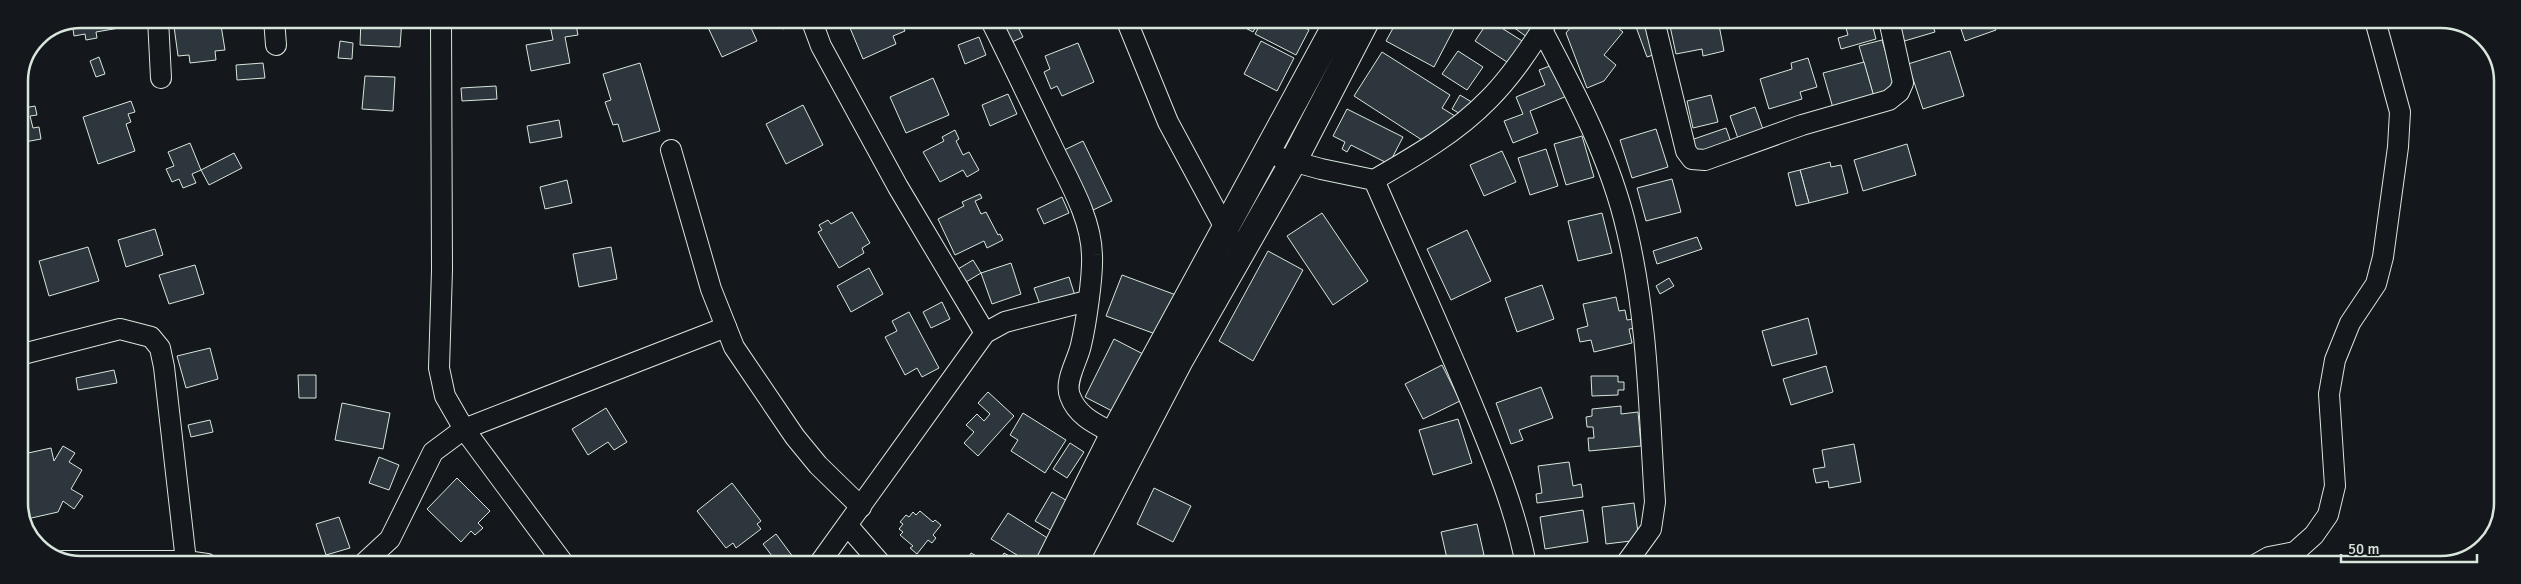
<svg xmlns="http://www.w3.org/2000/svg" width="2521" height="584" font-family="Signika,sans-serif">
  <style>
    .building { fill: #2c363c; stroke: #d8e6dc }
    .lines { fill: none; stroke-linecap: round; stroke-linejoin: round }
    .minor-casing { stroke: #d8e6dc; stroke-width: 22 }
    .major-casing { stroke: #d8e6dc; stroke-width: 28 }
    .minor { stroke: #14181c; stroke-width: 20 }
    .major { stroke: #14181c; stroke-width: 26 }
    .rim { fill: none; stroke: #d8e6dc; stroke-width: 2.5 }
  </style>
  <rect width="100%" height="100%" fill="#14181c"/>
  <g class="building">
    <path d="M80,19H125H123L125,27L96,32L97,38L86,40L85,34L74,36L72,22Z"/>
    <path d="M173,19H220L225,50L215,51L216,60L190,63L189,55L178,56Z"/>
    <path d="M361,19H402L400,47L360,45Z"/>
    <path d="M704,19H747L757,41L722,57Z"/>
    <path d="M778,19H797L798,21L783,29Z"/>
    <path d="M869,19H885L888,26L900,21L905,31L893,36L896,44L863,59L850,28Z"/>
    <path d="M998,19H1014L1023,37L1010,43Z"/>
    <path d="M1241,19H1260L1253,32L1238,24Z"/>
    <path d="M1263,19H1289L1309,30L1296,55L1255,34Z"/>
    <path d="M1398,19H1459L1434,67L1386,41Z"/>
    <path d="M1502,19L1545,20L1531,40Z"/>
    <path d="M575,20L578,35L565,37L570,63L531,71L526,45L553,40L550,25Z"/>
    <path d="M1489,20L1527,44L1513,66L1475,41Z"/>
    <path d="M1577,20H1608L1623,32L1604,55L1616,65L1604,81L1587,88L1566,33Z"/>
    <path d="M1627,20H1646L1659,53L1647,57L1636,27Z"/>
    <path d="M1700,20H1718L1724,51L1703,56L1702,49L1676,54L1670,26Z"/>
    <path d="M1847,20H1871L1876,39L1841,49L1838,38L1848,35L1844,21Z"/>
    <path d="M1905,20H1931L1935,32L1901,42L1896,24Z"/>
    <path d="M1958,20H1993L1996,30L1965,41Z"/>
    <path d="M979,37L986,55L965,64L958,45Z"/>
    <path d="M1882,40L1897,91L1874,97L1859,46Z"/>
    <path d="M340,41L353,43L352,59L338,58Z"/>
    <path d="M1261,41L1294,58L1277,91L1244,74Z"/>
    <path d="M1078,43L1094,82L1062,96L1057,86L1051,89L1044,72L1050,69L1045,56Z"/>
    <path d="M1458,51L1483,67L1467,90L1442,74Z"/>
    <path d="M1950,51L1964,96L1923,109L1908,64Z"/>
    <path d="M1382,52L1450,95L1442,108L1455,116L1450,121L1422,140L1354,96Z"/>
    <path d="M99,57L105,74L96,77L90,61Z"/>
    <path d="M1808,58L1817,87L1800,92L1802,99L1769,109L1760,79L1792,69L1791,63Z"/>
    <path d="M1864,62L1874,97L1833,108L1823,73Z"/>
    <path d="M263,63L265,78L237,80L236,65Z"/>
    <path d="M640,63L660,131L623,142L618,124L613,125L605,102L611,100L603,74Z"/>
    <path d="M1555,64L1567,96L1530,111L1538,133L1513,143L1504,121L1523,114L1516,97L1545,85L1539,70Z"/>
    <path d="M365,76L395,77L393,111L362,109Z"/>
    <path d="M933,78L949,115L906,133L890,97Z"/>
    <path d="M496,86L497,99L462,101L461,88Z"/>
    <path d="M1008,94L1017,114L990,126L982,105Z"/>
    <path d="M1460,95L1475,104L1467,118L1452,109Z"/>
    <path d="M1711,95L1718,122L1693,128L1687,101Z"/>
    <path d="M131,101L135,112L128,114L131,122L126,124L135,151L98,164L83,117Z"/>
    <path d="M803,105L823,145L786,164L766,124Z"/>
    <path d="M35,106L37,115L30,116L33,128L39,127L41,139L19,143V109Z"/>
    <path d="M1755,107L1765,135L1740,144L1730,116Z"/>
    <path d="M1347,109L1403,137L1389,164L1351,145L1347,152L1342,149L1345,142L1333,136Z"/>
    <path d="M559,120L562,137L530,143L527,126Z"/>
    <path d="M1726,128L1732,145L1697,157L1691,140Z"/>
    <path d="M1656,129L1668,167L1632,178L1620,140Z"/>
    <path d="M955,130L959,139L956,141L963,155L969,152L979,170L967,177L963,170L940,182L923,152L944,141L942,137Z"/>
    <path d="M1582,136L1594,177L1566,185L1554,144Z"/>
    <path d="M1083,141L1112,201L1089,212L1060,152Z"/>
    <path d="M190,143L201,170L192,174L196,183L183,188L179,179L172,182L166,169L174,166L168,152Z"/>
    <path d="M1907,144L1916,175L1863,191L1854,160Z"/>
    <path d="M1546,149L1558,186L1530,195L1518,158Z"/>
    <path d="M1502,151L1516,182L1484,196L1470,165Z"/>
    <path d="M234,153L242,168L209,185L201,170Z"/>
    <path d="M1830,162L1831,167L1841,165L1848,193L1809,203L1800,170Z"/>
    <path d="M1800,170L1809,203L1796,206L1788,173Z"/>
    <path d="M1672,179L1681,212L1646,221L1637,188Z"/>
    <path d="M567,180L572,203L545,209L540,187Z"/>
    <path d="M980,194L982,198L975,201L981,214L986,212L998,235L1000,234L1003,240L987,248L984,241L955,255L938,219L964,206L962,202Z"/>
    <path d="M1062,197L1069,213L1044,224L1037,209Z"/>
    <path d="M852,212L870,243L862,248L864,253L839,268L818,232L822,230L819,225L828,220L831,224Z"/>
    <path d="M1322,213L1368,281L1333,305L1287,236Z"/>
    <path d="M1602,213L1612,253L1578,261L1568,221Z"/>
    <path d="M155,229L163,255L126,267L118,240Z"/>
    <path d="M1467,230L1491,281L1451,300L1427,249Z"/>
    <path d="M1697,237L1702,249L1657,264L1653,251Z"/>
    <path d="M88,247L99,281L49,296L39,261Z"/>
    <path d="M611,247L617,279L579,287L573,254Z"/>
    <path d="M1268,251L1303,270L1253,361L1219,341Z"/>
    <path d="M973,260L981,273L966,282L958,269Z"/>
    <path d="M1011,263L1021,294L992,304L981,273Z"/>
    <path d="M195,265L204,294L169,304L159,275Z"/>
    <path d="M869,268L883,294L851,312L837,286Z"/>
    <path d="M1122,275L1176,295L1161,336L1106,316Z"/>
    <path d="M1069,277L1076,299L1042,310L1034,288Z"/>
    <path d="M1669,278L1674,286L1660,294L1656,286Z"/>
    <path d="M1542,285L1554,319L1517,332L1505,298Z"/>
    <path d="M1616,297L1619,311L1625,310L1627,320L1634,319L1636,328L1629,329L1632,343L1594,352L1591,340L1580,342L1577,329L1588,326L1583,304Z"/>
    <path d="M942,302L950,319L931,328L923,312Z"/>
    <path d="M909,312L939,368L922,377L917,368L905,375L885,337L897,331L892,321Z"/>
    <path d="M1808,318L1817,354L1772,366L1762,331Z"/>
    <path d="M1114,339L1145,355L1116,413L1085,397Z"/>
    <path d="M210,348L218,379L186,388L177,356Z"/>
    <path d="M1442,365L1460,401L1423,419L1405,384Z"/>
    <path d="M1826,366L1833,392L1791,405L1783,379Z"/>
    <path d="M114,370L117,383L78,390L76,378Z"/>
    <path d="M298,375H316V398H299Z"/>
    <path d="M1591,376H1618V382H1624V390H1618V395L1592,396Z"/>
    <path d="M1541,387L1553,418L1519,430L1523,440L1511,444L1496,403Z"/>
    <path d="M988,392L1014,416L978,456L964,443L974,432L966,425L977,414L984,421L990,414L978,403Z"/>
    <path d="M342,403L390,413L383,449L335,440Z"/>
    <path d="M1621,406V414L1638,412L1641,446L1589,451L1588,438H1594L1593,427H1587L1586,417L1592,416V409Z"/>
    <path d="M606,408L627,442L614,450L608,442L588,455L572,429Z"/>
    <path d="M1023,413L1066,440L1045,473L1011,451L1018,440L1010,435Z"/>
    <path d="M1458,419L1472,463L1433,475L1419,430Z"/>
    <path d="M210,420L213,432L191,437L188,425Z"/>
    <path d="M1070,443L1084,452L1067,478L1053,469Z"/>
    <path d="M1854,444L1861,482L1829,488L1828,481L1816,483L1813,469L1825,467L1822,450Z"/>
    <path d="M63,446L75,453L69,462L82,470L71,489L83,496L74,509L63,501L58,512L27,519L25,509L19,511V502L23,501L19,492V455L51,448L54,461Z"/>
    <path d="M379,457L399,465L389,490L369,483Z"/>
    <path d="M1569,462L1573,486L1581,484L1583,497L1537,503L1536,494L1542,493L1538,466Z"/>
    <path d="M457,478L490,511L478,523L483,528L475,535L471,531L461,542L427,509Z"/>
    <path d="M732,483L761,521L757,524L761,529L736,548L733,543L726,548L697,511Z"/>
    <path d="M1154,488L1191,506L1173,542L1137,524Z"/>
    <path d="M1052,492L1069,502L1052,531L1035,521Z"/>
    <path d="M1634,503L1639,540L1606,544L1602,507Z"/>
    <path d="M1583,510L1588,542L1545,549L1540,517Z"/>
    <path d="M920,511L933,522L935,520L941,525L933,535L936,538L932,543L928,540L917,554L910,548L913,546L900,535L903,532L899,529L903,524L900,522L906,515L909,517L913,512L916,515Z"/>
    <path d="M1008,513L1049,539L1033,565L991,539Z"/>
    <path d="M339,517L350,548L326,555L316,524Z"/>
    <path d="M1477,524L1484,555L1448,563L1441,532Z"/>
    <path d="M776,534L796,561L792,564H778L763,544Z"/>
    <path d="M971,553L991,564H964Z"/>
    <path d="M1004,553L1025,565L998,564Z"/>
    <path d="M639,557L645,564H630Z"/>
    <path d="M402,558L407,564H393Z"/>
  </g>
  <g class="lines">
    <defs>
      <g id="minor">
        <path d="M158,19L161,78"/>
        <path d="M274,19L276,45"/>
        <path d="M441,19L442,270L439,368L445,396L464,429L564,564"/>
        <path d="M811,19L821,46L898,187L985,333"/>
        <path d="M990,19C1011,60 1030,101 1050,142C1066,177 1091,215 1092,255C1093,276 1086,324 1081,345C1078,360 1064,381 1070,396C1079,421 1105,427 1125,440"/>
        <path d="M1126,19L1168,122L1231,239"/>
        <path d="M1654,20L1686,151L1692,159L1705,160L1802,125L1889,100L1899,92L1903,83L1889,20"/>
        <path d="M1542,30C1576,94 1611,160 1627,231C1648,319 1649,412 1655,502L1651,529L1625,565"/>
        <path d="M671,150L711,289L734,347L795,437L818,465L861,507"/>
        <path d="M1281,158L1321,169L1374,180C1408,258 1444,335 1476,414C1496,463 1516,512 1526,565"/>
        <path d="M1374,180C1414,157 1456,133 1489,99C1512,76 1531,47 1548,20"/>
        <path d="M19,355L120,329L151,337L160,348L164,367L186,561"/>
        <path d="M848,526L881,564"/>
        <path d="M63,561H186L207,564"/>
        <path d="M363,564L390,539L433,452L464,429L726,327"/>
        <path d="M819,564L985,333L1005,322L1087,301"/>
        <path d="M2255,565L2269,557L2295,552L2314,535L2328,515L2335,486L2329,394L2335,360L2350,323L2376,284L2383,257L2398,147L2400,112L2375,20"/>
      </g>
      <g id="major">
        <path d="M1048,565L1114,433L1339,19"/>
        <path d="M1073,565L1180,360L1293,162L1367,19"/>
      </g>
    </defs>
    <use href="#minor" class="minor-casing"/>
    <use href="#major" class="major-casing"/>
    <use href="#minor" class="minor"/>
    <use href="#major" class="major"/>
  </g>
  <path d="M0 0H2521V584H0ZM81 28H2441A53 53 0 0 1 2494 81V503A53 53 0 0 1 2441 556H81A53 53 0 0 1 28 503V81A53 53 0 0 1 81 28Z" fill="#14181c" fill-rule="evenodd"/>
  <path class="rim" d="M81 28H2441A53 53 0 0 1 2494 81V503A53 53 0 0 1 2441 556H81A53 53 0 0 1 28 503V81A53 53 0 0 1 81 28Z"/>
  <path d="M2341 554v8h136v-8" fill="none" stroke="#d8e6dc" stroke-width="2.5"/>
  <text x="2348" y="554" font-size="15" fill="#d8e6dc" stroke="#14181c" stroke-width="4" paint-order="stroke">50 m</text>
</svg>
